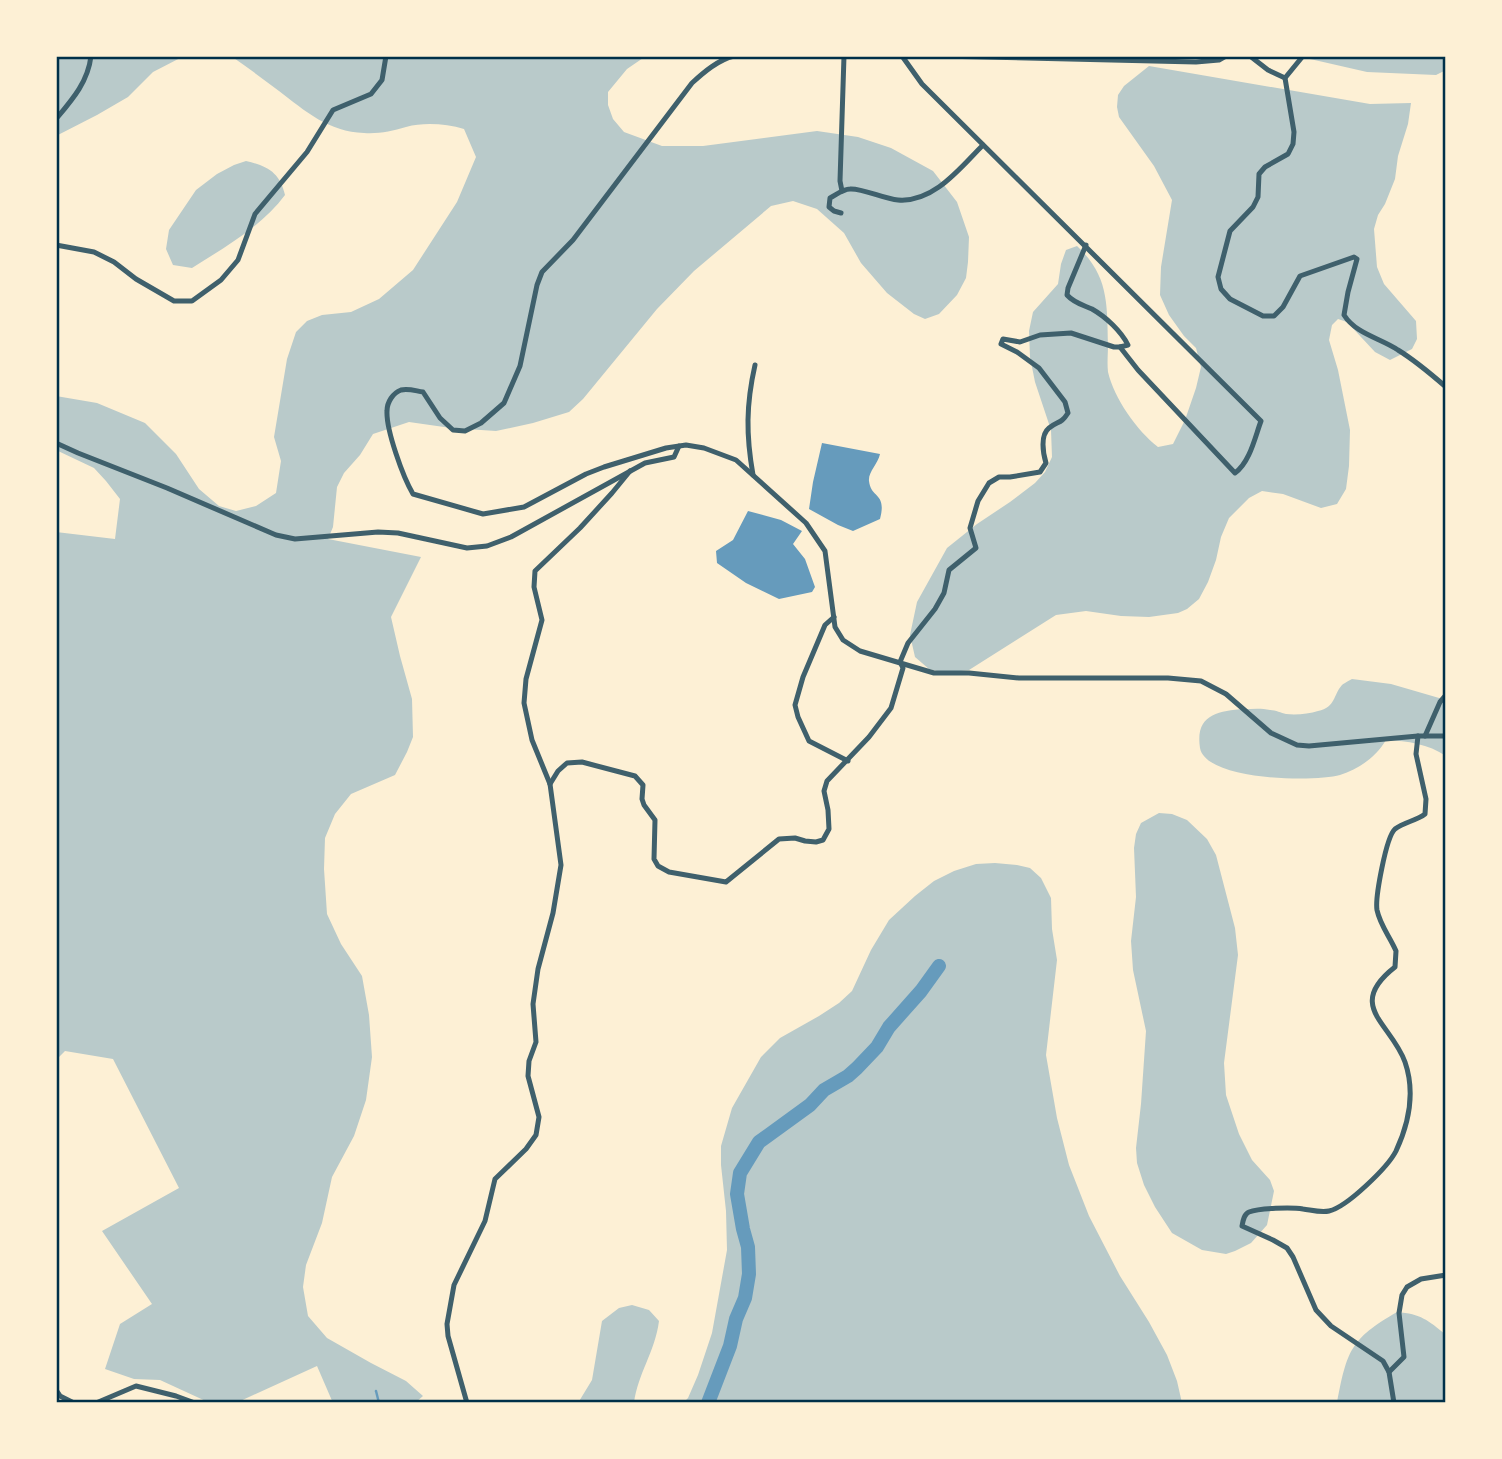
<svg xmlns="http://www.w3.org/2000/svg" width="1502" height="1459" font-family="Montserrat,sans-serif">
  <style>
    .green { fill: #b9caca }
    .water { fill: #669bbc }
    .lines { fill: none; stroke-linecap: round; stroke-linejoin: round }
    .stream { stroke: #669bbc; stroke-width: 2.5 }
    .river { stroke: #669bbc; stroke-width: 14 }
    .minor { stroke: #3f606c; stroke-width: 5 }
    .neatline { fill: none; stroke: #003049; stroke-width: 2.5 }
  </style>
  <rect width="100%" height="100%" fill="#fdf0d5"/>
  <g class="green">
    <path d="M56,56H184L153,72L128,97L97,115L56,136Z"/>
    <path d="M231,56H646L627,69L608,92V105L613,119L624,132L662,146H703L817,131L858,137L891,148L933,171L957,202L969,237L968,262L966,278L957,295L939,314L925,319L914,314L887,293L861,263L844,233L817,209L793,201L771,206L694,271L657,309L583,399L569,412L533,423L496,431L451,428L409,422L373,434L360,455L344,473L337,487L333,527L328,539L421,557L391,617L400,656L412,699L413,737L407,752L395,775L351,794L335,814L325,838L324,869L327,914L341,944L362,976L369,1015L372,1057L366,1100L354,1136L332,1177L322,1223L306,1265L303,1287L308,1316L327,1338L371,1363L406,1381L423,1396L415,1403H333L317,1366L236,1403H210L160,1380L134,1379L105,1369L120,1324L152,1304L102,1231L179,1188L113,1059L65,1051L56,1060V532L115,539L120,499L106,481L94,468L56,450V396L97,403L145,423L176,454L199,489L219,506L236,511L256,506L276,493L281,461L274,437L287,359L296,332L307,321L322,315L351,312L379,299L413,270L457,202L476,157L464,129C446,124 425,122 406,127C392,131 379,134 364,133C329,132 305,111 279,91C263,79 247,67 231,56Z"/>
    <path d="M1297,56H1446V70L1436,75L1367,72Z"/>
    <path d="M1149,66L1370,104L1411,103L1408,124L1398,156L1395,179L1385,204L1378,215L1374,229L1377,267L1384,284L1416,321L1417,339L1412,349L1390,360L1375,352L1347,322L1338,319L1332,325L1329,340L1338,370L1350,430L1349,466L1346,489L1337,504L1321,508L1283,494L1262,491L1249,498L1229,518L1221,537L1216,560L1208,582L1199,599L1187,609L1178,613L1149,617L1121,616L1086,611L1056,615L969,670L945,673L929,669L915,657L910,635L917,602L947,548L977,524L1010,502L1035,483L1045,472L1052,457L1051,430L1035,382L1030,357L1029,331L1033,312L1058,284L1061,264L1066,250L1077,246C1109,276 1107,304 1108,345C1108,353 1107,363 1108,372C1114,398 1137,431 1158,447L1173,444L1185,420L1196,388L1201,367L1196,348L1184,336L1169,315L1160,295L1161,267L1172,200L1154,166L1119,117L1117,107L1118,95L1124,86Z"/>
    <path d="M246,161C268,166 280,173 285,195C261,227 225,247 192,268L173,265L166,249L169,230L196,190L217,174L234,165Z"/>
    <path d="M1352,679L1391,684L1446,700V756C1428,744 1408,741 1386,740C1376,757 1359,769 1340,775C1315,782 1206,781 1200,748C1195,715 1217,711 1244,709C1252,709 1262,708 1270,710C1276,710 1281,713 1286,714C1296,715 1309,714 1318,711C1336,707 1333,695 1342,685C1343,684 1350,680 1352,679Z"/>
    <path d="M1159,813L1172,814L1187,820L1207,839L1216,855L1235,928L1238,955L1224,1063L1226,1095L1239,1134L1252,1160L1270,1180L1274,1191L1267,1225L1251,1243L1235,1251L1226,1254L1202,1250L1172,1233L1155,1207L1144,1185L1137,1163L1136,1148L1141,1104L1146,1031L1133,970L1131,941L1136,897L1134,848L1136,834L1141,823Z"/>
    <path d="M995,863L1017,865L1030,868L1041,878L1051,898L1052,929L1057,960L1046,1055L1057,1118L1069,1165L1089,1216L1120,1276L1149,1322L1167,1355L1177,1381L1182,1403H683L688,1398L698,1375L712,1333L727,1250L726,1211L721,1165V1146L732,1108L761,1057L780,1038L819,1016L839,1003L852,991L871,950L889,920L915,896L934,881L954,871L976,864Z"/>
    <path d="M632,1305L649,1310L659,1321C655,1352 638,1373 634,1403H578L592,1380L602,1321L619,1308Z"/>
    <path d="M1397,1312C1421,1314 1428,1320 1446,1335V1403H1337C1347,1351 1350,1339 1397,1312Z"/>
  </g>
  <g class="water">
    <path d="M822,443L880,454C878,464 868,472 869,481C871,499 887,492 880,519L853,531L838,525L809,509L813,482Z"/>
    <path d="M748,511L781,520L802,531L793,544L805,559L815,587L812,592L779,599L746,583L717,563L716,551L733,540Z"/>
  </g>
  <g class="lines">
    <path class="stream" d="M376,1391L379,1403"/>
    <path class="river" d="M708,1403L730,1346L736,1319L745,1298L749,1274L748,1247L743,1229L737,1194L740,1173L759,1142L810,1105L824,1090L848,1076L857,1068L877,1047L889,1027L921,991L939,966"/>
    <g class="minor">
      <path d="M734,56C718,60 704,72 692,83L573,240L542,272L537,285L520,366L504,403L481,423L465,431L453,430L440,418L423,392C416,391 408,388 401,390C393,393 387,402 387,411C386,430 403,477 413,494L483,514L524,507L586,474L604,467L666,448L686,445L704,448L736,460L806,523L825,551L835,627L843,640L860,651L934,673H969L1019,678H1168L1201,681L1226,694L1271,733L1297,745L1309,746L1418,736H1446"/>
      <path d="M902,56L922,84L1261,421C1255,437 1250,462 1235,473L1138,370L1120,347"/>
      <path d="M940,56L1196,62L1219,60L1226,56"/>
      <path d="M1250,56L1268,70L1285,78"/>
      <path d="M1303,56L1285,78L1294,132L1293,144L1288,154L1265,167L1259,174L1258,197L1253,207L1230,231L1218,277L1221,289L1230,299L1263,316H1274L1283,307L1300,276L1354,257L1357,259L1348,292L1344,315C1356,334 1380,338 1398,350C1416,361 1431,374 1446,387"/>
      <path d="M56,119C72,100 88,82 91,56"/>
      <path d="M842,191L840,181L844,56"/>
      <path d="M841,213L834,211L829,207L830,198C836,195 843,189 850,189C862,188 884,199 898,200C934,203 961,167 983,145"/>
      <path d="M56,245L94,252L114,262L136,279L174,301H192L221,280L238,260L255,214L307,152L333,110L371,94L382,80L386,56"/>
      <path d="M56,443L78,453L167,488L276,535L295,539L378,532L398,533L467,548L487,546L511,537L645,463L674,457L679,446"/>
      <path d="M753,475C746,435 746,405 755,365"/>
      <path d="M834,617L825,625L803,677L795,705L798,717L809,741L848,761"/>
      <path d="M1425,736L1440,702L1446,695"/>
      <path d="M550,784L558,771L567,763L582,762L635,776L643,785L642,799L644,805L655,820L654,859L658,866L669,872L726,882L779,839L795,838L805,841L816,842L823,840L829,829L828,810L824,791L827,781L869,737L891,708L903,668L900,662L908,643L935,609L944,593L949,570L976,548L970,528L978,501L989,483L999,477H1010L1040,472L1046,463C1043,453 1040,435 1049,428C1058,421 1061,424 1068,413L1065,402L1039,368L1017,352L1001,344L1003,339L1020,342L1040,335L1071,333L1114,347H1120L1128,345C1121,331 1106,317 1092,309C1083,305 1074,303 1067,295L1068,288L1086,245"/>
      <path d="M1389,1372L1404,1357L1399,1313L1402,1295L1407,1287L1421,1279L1446,1275"/>
      <path d="M56,1390L60,1396L74,1403"/>
      <path d="M96,1403L136,1386L176,1396L195,1403"/>
      <path d="M467,1403L448,1336L447,1324L454,1285L485,1221L495,1179L526,1149L536,1135L539,1117L528,1076L529,1061L536,1042L533,1004L538,969L553,913L561,865L550,784L532,740L524,703L526,679L542,620L534,587L535,571L580,528L612,493L630,471"/>
      <path d="M1394,1403L1389,1372L1383,1361L1331,1326L1316,1310L1293,1257L1287,1248L1273,1240L1242,1226C1243,1221 1244,1214 1249,1212C1259,1208 1292,1207 1303,1209C1311,1210 1321,1213 1329,1211C1347,1207 1388,1167 1396,1151C1409,1123 1415,1091 1405,1062C1391,1023 1345,1006 1395,967L1396,951C1390,937 1380,925 1377,910C1375,898 1386,837 1395,829C1404,822 1416,821 1425,814L1426,799L1416,754L1418,736"/>
    </g>
  </g>
  <rect width="1502" height="1459" fill="none" stroke="#fdf0d5" stroke-width="116"/>
  <rect x="58" y="58" width="1386" height="1343" class="neatline"/>
</svg>
